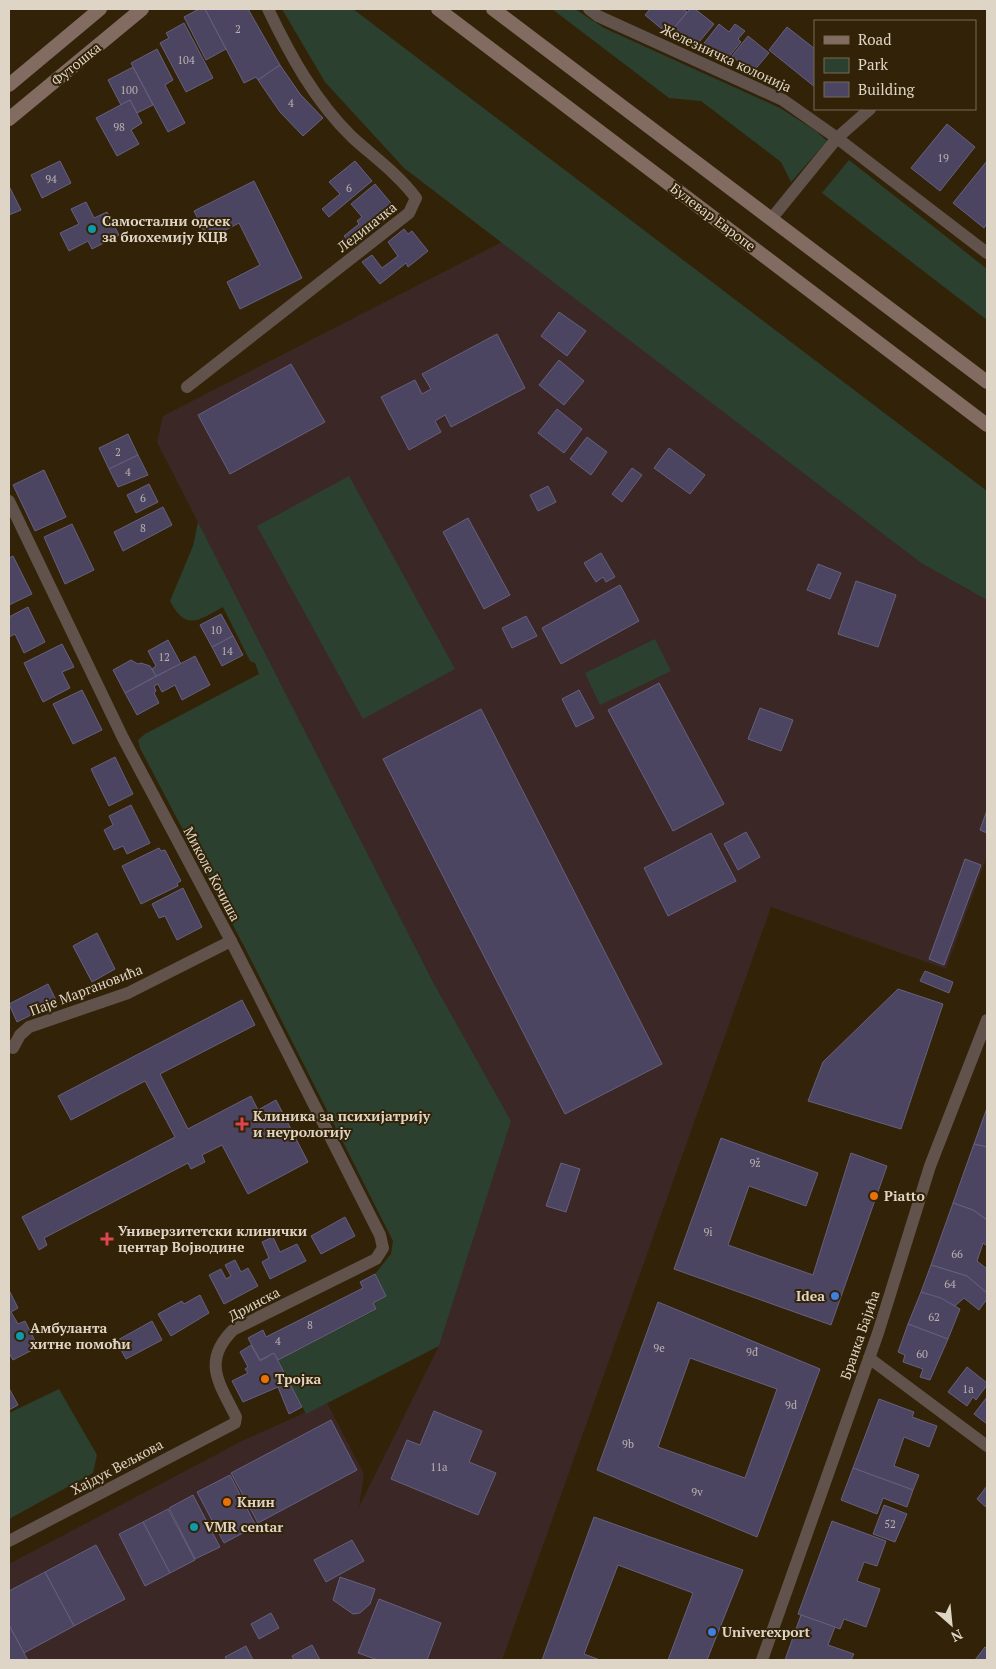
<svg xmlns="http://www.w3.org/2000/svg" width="996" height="1669" font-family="'PT Serif',serif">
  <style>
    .commercial { fill: #3b2826 }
    .green { fill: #2b402f }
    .building { fill: #4b4562; stroke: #66607e; fill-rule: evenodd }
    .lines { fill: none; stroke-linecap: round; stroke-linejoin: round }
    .minor { stroke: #61534c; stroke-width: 12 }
    .secondary { stroke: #826b61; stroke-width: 14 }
    .culture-dot { fill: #0f9aa8; stroke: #322308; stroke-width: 2 }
    .health-dot { fill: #e0444e; stroke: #322308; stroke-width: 2 }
    .food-dot { fill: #e8710a; stroke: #322308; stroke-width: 2 }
    .shop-dot { fill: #3f7fe0; stroke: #322308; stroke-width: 2 }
    .labels { text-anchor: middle; stroke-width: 4; stroke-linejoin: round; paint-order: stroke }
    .number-label { font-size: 11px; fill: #bab1ad }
    .street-label { font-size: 14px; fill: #dfd5c6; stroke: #322308 }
    .poi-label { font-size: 14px; font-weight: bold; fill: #dfd5c6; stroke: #322308; text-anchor: start }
  </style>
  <rect width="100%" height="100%" fill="#322308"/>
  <path class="commercial" d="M502,242L921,563L987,600V856L946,969L771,907L502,1660H9V1564L244,1440L327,1403L364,1474L359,1507L439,1346L511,1121L432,980L157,442L163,416Z"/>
  <g class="green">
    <path d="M282,9H353L987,491V600L921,563L404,168L325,82Z"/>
    <path d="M552,9H575L604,28L780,108L816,131L827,141L791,182L781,162L701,101L669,98Z"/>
    <path d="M849,160L987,269V320L822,193Z"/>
    <path d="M349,476L455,669L363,719L257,526Z"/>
    <path d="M198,522L432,980L511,1121L439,1346L306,1414L278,1360L376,1310L373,1303L386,1296L375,1274L391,1254L393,1241L245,948L140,748L138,740L145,734L259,674L255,663L250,661L223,607C199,620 186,632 170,601L193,546Z"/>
    <path d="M655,639L671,671L600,705L585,673Z"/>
    <path d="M59,1389L97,1455L93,1473L9,1519V1413Z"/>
  </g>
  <g class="building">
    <path d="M199,9H205L226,49L206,60L184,17Z"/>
    <path d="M205,9H248L280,65L258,80L256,77L244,83Z"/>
    <path d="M650,9H683L687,12L669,35L645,15Z"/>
    <path d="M690,9H695L714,24L695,47L673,29Z"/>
    <path d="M184,23L213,78L186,92L160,43L169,38L166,33Z"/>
    <path d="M719,24L729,32L735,24L745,31L738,39L741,42L727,59L723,56L719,61L701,47Z"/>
    <path d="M787,27L815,49V87L769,50Z"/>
    <path d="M748,36L769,53L752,73L732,56Z"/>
    <path d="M157,49L173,80L165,85L185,123L168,132L131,63Z"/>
    <path d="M280,65L300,94L323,118L303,136L280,112L258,80Z"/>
    <path d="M133,67L153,105L137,113L130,100L121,105L108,80Z"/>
    <path d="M130,100L142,123L131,130L139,144L117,156L96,118Z"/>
    <path d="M947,124L975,147L940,191L911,168Z"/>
    <path d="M60,161L71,183L42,198L31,175Z"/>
    <path d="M355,161L372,181L329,217L322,209L340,194L329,182Z"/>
    <path d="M987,161V223L984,228L953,203Z"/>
    <path d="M254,181L302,278L240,309L227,282L260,265L239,223L208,239L194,211Z"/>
    <path d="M375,184L395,208L351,244L344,236L359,224L357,221L362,217L351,204Z"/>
    <path d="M9,186L21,210L9,215Z"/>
    <path d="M86,202L94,218L107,212L119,235L92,249L88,241L69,251L60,233L79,224L71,209Z"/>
    <path d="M404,229L408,234L412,231L428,251L408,267L406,263L380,284L362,262L372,255L382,268L398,256L388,242Z"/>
    <path d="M559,312L586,331L567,356L541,336Z"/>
    <path d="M497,334L525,388L451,427L445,415L435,421L441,432L409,450L381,397L415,380L422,394L431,389L422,374Z"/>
    <path d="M559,360L584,381L564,405L539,385Z"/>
    <path d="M291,364L325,422L230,474L198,415Z"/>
    <path d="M557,409L582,429L564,453L538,433Z"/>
    <path d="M128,434L138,455L109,469L99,448Z"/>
    <path d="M587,437L607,452L591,475L570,459Z"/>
    <path d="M669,448L705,475L690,494L654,468Z"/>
    <path d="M138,455L148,475L118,487L109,469Z"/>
    <path d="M632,468L642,475L622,502L612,494Z"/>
    <path d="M44,470L66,517L35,531L13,485Z"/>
    <path d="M149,484L158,502L136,513L127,495Z"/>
    <path d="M548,486L556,502L538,511L530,495Z"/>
    <path d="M163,507L172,525L123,551L114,532Z"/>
    <path d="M468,518L510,595L484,609L443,532Z"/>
    <path d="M72,524L94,570L65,584L44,537Z"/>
    <path d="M601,553L615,577L606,582L603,577L596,582L584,563Z"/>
    <path d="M13,556L32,594L9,605V558Z"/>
    <path d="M818,564L841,573L830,599L807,590Z"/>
    <path d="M856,581L896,595L878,647L838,634Z"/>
    <path d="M620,585L639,621L561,664L542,628Z"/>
    <path d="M28,607L45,642L24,653L15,634L9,637V617Z"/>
    <path d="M221,614L233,636L212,647L200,625Z"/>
    <path d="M526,616L537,636L512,648L502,628Z"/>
    <path d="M233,636L243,655L222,666L212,647Z"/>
    <path d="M168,640L181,664L156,676L152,669L156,666L148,651Z"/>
    <path d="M62,644L74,667L62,672L70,688L43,702L24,663Z"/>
    <path d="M195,656L210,685L182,700L175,685L162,692L158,684L154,686L156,691L154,693L159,703L137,715L125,693Z"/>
    <path d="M131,660L138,664L141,663L150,666L156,676L125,693L113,670Z"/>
    <path d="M659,683L724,804L673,831L608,710Z"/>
    <path d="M82,690L102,730L73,744L53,704Z"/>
    <path d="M579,690L594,718L576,727L562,699Z"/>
    <path d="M760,708L793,720L781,751L748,739Z"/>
    <path d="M481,709L662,1064L565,1114L383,759Z"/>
    <path d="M115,757L133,794L109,806L91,769Z"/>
    <path d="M131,805L150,843L127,854L123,846L114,850L104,830L113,825L109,816Z"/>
    <path d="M987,810V833L980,830Z"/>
    <path d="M746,832L760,857L738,870L724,844Z"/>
    <path d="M711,833L736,881L668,916L644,868Z"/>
    <path d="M159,848L161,851L165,850L181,881L177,883L178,886L141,904L122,866Z"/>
    <path d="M965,859L981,865L944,965L929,959Z"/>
    <path d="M183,888L202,927L177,940L165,916L159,918L152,904Z"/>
    <path d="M97,933L115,969L92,982L73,946Z"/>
    <path d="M925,971L953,982L949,993L920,981Z"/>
    <path d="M48,984L57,1002L17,1022L9,1004Z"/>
    <path d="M898,989L943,1004L901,1129L808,1101L823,1062Z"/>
    <path d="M242,1000L255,1025L160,1074L188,1129L251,1096L258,1110L276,1100L308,1162L248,1194L222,1145L202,1155L205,1162L191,1169L188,1163L44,1238L47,1245L39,1250L22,1217L175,1137L145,1081L71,1120L58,1096Z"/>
    <path d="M987,1108V1147L974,1144Z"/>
    <path d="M721,1138L818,1173L806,1206L749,1186L728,1245L813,1275L851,1153L887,1166L831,1325L674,1269Z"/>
    <path d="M974,1144L987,1147V1220L973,1210L953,1203Z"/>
    <path d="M561,1163L580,1169L566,1212L546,1206Z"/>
    <path d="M953,1203L973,1210L987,1220V1246L983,1243L977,1261L987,1269V1293L967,1276L931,1265Z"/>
    <path d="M345,1217L355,1236L321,1254L311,1236Z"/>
    <path d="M273,1237L280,1252L297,1244L306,1261L270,1279L262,1262L269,1258L262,1242Z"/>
    <path d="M235,1260L241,1272L248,1268L258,1286L224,1304L209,1275L221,1269L226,1279L231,1276L225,1265Z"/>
    <path d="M931,1265L967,1276L987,1293V1299L979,1310L964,1298L955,1306L921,1292Z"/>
    <path d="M375,1274L386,1296L373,1303L376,1309L278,1360L274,1353L260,1360L248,1338L263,1330L266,1337L363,1288L360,1282Z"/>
    <path d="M9,1290L18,1308L11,1312L18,1324L25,1321L38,1347L13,1360L9,1353Z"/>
    <path d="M921,1292L941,1298L960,1309L948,1339L908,1324Z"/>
    <path d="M200,1295L209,1313L171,1336L158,1314L182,1301L184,1304Z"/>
    <path d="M658,1302L820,1369L757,1537L597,1470ZM690,1358L777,1389L745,1478L658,1447Z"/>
    <path d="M152,1321L162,1340L126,1359L116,1341Z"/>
    <path d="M908,1324L948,1339L930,1380L920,1377L923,1369L903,1362L905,1355L898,1352Z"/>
    <path d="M251,1345L260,1361L274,1353L302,1407L289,1414L278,1387L243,1402L232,1381L248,1373L245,1369L248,1367L240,1352Z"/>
    <path d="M967,1367L987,1383V1385L976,1400L973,1397L967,1406L948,1392Z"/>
    <path d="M9,1388L18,1405L9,1410Z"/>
    <path d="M987,1397V1424L974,1414Z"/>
    <path d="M879,1399L914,1412L912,1417L937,1426L929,1447L904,1437L894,1466L919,1475L913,1490L853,1468Z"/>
    <path d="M434,1411L482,1431L469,1462L496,1473L478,1515L391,1479L407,1440L420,1445Z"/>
    <path d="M331,1420L357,1470L258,1523L231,1473Z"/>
    <path d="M853,1468L913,1490L907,1507L883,1498L877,1514L841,1500Z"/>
    <path d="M230,1475L256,1526L224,1543L197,1492Z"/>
    <path d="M987,1486V1508L977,1499Z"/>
    <path d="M193,1495L220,1547L195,1559L169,1508Z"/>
    <path d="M884,1505L907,1514L895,1542L873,1534Z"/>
    <path d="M168,1509L195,1560L170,1573L143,1522Z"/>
    <path d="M594,1517L743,1570L707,1660H668L693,1593L618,1565L584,1654L600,1660H542Z"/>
    <path d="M832,1521L886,1541L877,1566L864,1562L857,1581L880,1589L866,1627L844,1619L840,1629L798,1614Z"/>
    <path d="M143,1522L170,1573L145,1586L119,1534Z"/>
    <path d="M352,1540L364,1561L326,1582L314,1560Z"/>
    <path d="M96,1545L125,1599L74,1626L45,1572Z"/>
    <path d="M45,1572L74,1626L24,1653L9,1625V1591Z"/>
    <path d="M340,1577L375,1589L370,1604L360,1613L353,1614L333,1600Z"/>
    <path d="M379,1599L441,1623L427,1660H378L358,1653Z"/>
    <path d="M271,1613L279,1628L259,1639L251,1624Z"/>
    <path d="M801,1615L835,1627L828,1645L854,1654L851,1660H785Z"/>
    <path d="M9,1625L24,1653L28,1660H9Z"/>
    <path d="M312,1645L320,1660H294L292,1656Z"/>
    <path d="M246,1646L253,1660H227L225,1657Z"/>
    <path d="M985,1647L987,1648V1660H975Z"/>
  </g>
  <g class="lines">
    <g class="minor">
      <path d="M589,9L598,16L783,100L837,138L987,253"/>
      <path d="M772,218L837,138L870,109"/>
      <path d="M187,387L409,213L416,198C398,174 374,157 352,137C315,101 290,55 268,9"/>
      <path d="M9,501L123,738L231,941L380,1235L383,1248L376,1259L233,1330C201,1362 220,1384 236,1417L235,1423L9,1541"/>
      <path d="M13,1048L20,1035L29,1027L128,993L231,941"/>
      <path d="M869,1358L987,1446"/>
      <path d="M762,1660L878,1333L930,1166L987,1020"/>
    </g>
    <g class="secondary">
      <path d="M438,9L987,425"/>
      <path d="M493,9L987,382"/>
      <path d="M9,85L100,9"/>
      <path d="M9,119L142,9"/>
    </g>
  </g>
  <g class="culture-dot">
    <circle cx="92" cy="229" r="5"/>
    <circle cx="20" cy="1336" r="5"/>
    <circle cx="194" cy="1527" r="5"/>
  </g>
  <g class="health-dot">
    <path d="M239.5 1116.5h5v5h5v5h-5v5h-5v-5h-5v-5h5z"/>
    <path d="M104.5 1231.5h5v5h5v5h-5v5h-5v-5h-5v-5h5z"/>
  </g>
  <g class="food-dot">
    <circle cx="874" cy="1196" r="5"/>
    <circle cx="265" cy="1379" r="5"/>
    <circle cx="227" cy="1502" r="5"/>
  </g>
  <g class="shop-dot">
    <circle cx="835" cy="1296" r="5"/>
    <circle cx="712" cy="1632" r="5"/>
  </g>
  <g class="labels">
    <g class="number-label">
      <text x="238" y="33">2</text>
      <text x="186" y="64">104</text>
      <text x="129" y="94">100</text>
      <text x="291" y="107">4</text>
      <text x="119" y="131">98</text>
      <text x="943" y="162">19</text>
      <text x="51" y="183">94</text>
      <text x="349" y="192">6</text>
      <text x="118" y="456">2</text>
      <text x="128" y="476">4</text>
      <text x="143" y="502">6</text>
      <text x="143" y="532">8</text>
      <text x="216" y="634">10</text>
      <text x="227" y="655">14</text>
      <text x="164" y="661">12</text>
      <text x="755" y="1167">9ž</text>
      <text x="708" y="1236">9i</text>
      <text x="957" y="1258">66</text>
      <text x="950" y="1288">64</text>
      <text x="934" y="1321">62</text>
      <text x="310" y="1329">8</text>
      <text x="278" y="1345">4</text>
      <text x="659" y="1352">9e</text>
      <text x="752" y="1356">9đ</text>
      <text x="922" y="1358">60</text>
      <text x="968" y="1393">1a</text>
      <text x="791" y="1409">9d</text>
      <text x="628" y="1448">9b</text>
      <text x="439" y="1471">11a</text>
      <text x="697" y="1496">9v</text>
      <text x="890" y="1528">52</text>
    </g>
    <g class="street-label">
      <text transform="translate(726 58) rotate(25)" y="5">Железничка колонија</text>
      <text transform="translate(76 64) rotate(-39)" y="5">Футошка</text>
      <text transform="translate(713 217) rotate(37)" y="5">Булевар Европе</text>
      <text transform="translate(367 227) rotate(-38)" y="5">Лединачка</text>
      <text transform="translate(212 874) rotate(62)" y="5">Миколе Кочиша</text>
      <text transform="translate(86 990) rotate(-21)" y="5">Паје Маргановића</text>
      <text transform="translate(254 1304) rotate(-28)" y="5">Дринска</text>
      <text transform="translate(860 1335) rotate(-71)" y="5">Бранка Бајића</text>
      <text transform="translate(117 1467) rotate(-28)" y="5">Хајдук Вељкова</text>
    </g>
    <g class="poi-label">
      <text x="102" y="226">Самостални одсек<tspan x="102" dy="16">за биохемију КЦВ</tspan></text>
      <text x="253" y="1121">Клиника за психијатрију<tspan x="253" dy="16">и неурологију</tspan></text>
      <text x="884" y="1201">Piatto</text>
      <text x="118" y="1236">Универзитетски клинички<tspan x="118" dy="16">центар Војводине</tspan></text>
      <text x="825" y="1301" text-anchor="end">Idea</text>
      <text x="30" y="1333">Амбуланта<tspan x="30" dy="16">хитне помоћи</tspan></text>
      <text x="275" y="1384">Тројка</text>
      <text x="237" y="1507">Книн</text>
      <text x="204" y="1532">VMR centar</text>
      <text x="722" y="1637">Univerexport</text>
    </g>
  </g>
  <rect width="996" height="1669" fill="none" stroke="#dfd5c6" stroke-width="20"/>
  <rect x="814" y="20" width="162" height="90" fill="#322308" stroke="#776a54"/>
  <rect x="824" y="36" width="25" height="8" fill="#826b61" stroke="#776a54"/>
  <text x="858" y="45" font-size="15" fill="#dfd5c6">Road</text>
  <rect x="824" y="58" width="25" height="15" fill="#2b402f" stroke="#776a54"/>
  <text x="858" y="70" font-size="15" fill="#dfd5c6">Park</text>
  <rect x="824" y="82" width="25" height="15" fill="#4b4562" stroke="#776a54"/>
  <text x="858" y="95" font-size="15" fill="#dfd5c6">Building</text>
  <g transform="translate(951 1624) rotate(153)" stroke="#322308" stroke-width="4" paint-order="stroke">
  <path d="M0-4L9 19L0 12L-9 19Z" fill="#dfd5c6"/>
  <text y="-8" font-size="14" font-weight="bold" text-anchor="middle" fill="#dfd5c6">N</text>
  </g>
</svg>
